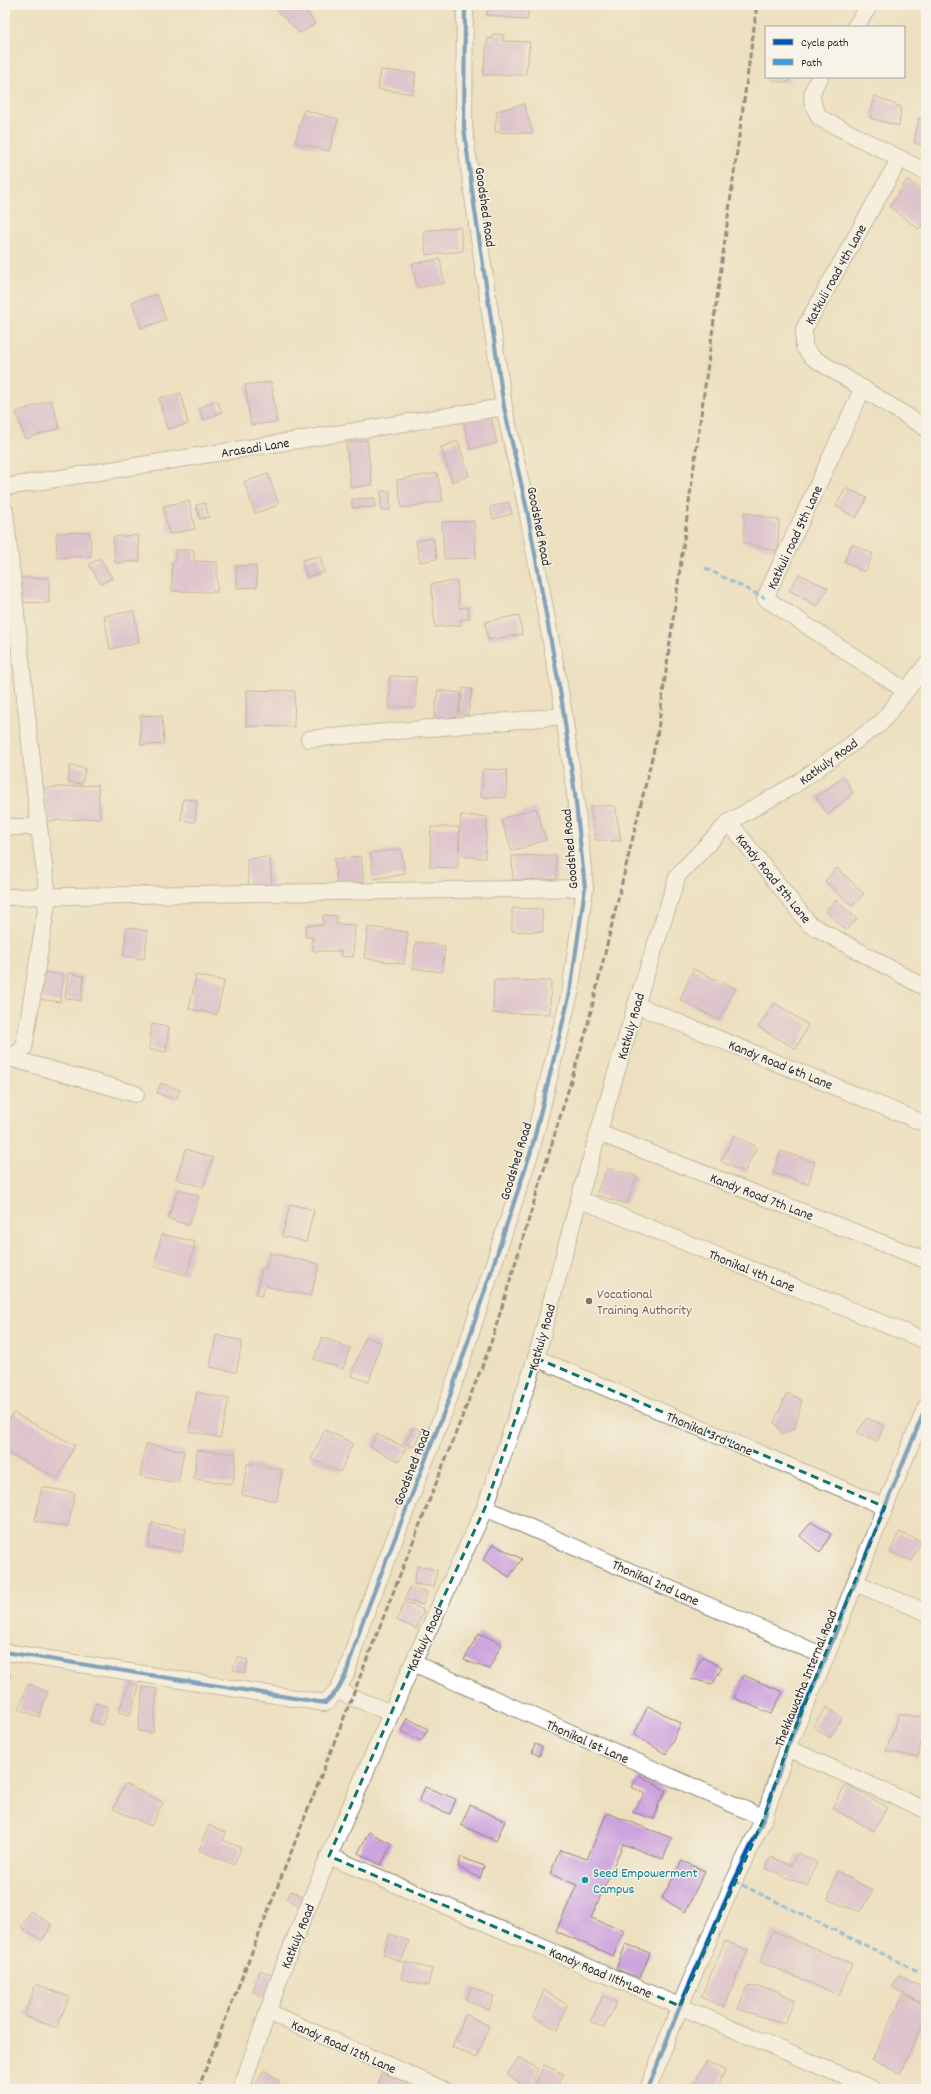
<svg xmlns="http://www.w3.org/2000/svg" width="931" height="2094" font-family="Dekko,sans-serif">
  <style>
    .building { fill: #cca2dd }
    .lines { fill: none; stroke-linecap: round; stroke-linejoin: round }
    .street-casing { stroke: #8c8676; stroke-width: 18 }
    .street { stroke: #fff; stroke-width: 16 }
    .rail { stroke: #2b2b2b; stroke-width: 3; stroke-dasharray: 6 3; stroke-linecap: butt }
    .quiet { stroke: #3d9ce1; stroke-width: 3; stroke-dasharray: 6 3; stroke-linecap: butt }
    .cycleway-casing { stroke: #f7f3e8; stroke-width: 6 }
    .cycleway { stroke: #0057b8; stroke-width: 4 }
    .marked { fill: none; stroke: #0f766e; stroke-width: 3; stroke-dasharray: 8 5; stroke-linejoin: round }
    .education-dot { fill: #8d6e63; stroke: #f7f3e8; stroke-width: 1.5 }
    .culture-dot { fill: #0f9aa8; stroke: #f7f3e8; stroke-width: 1.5 }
    .labels { text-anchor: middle; stroke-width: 3; stroke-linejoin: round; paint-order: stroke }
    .street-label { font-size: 14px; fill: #2b2b2b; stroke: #f7f3e8 }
    .education-label { font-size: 14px; fill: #785e54; stroke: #f7f3e8; text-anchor: start }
    .culture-label { font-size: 14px; fill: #0d838f; stroke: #f7f3e8; text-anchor: start }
  </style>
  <rect width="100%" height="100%" fill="#f7f3e8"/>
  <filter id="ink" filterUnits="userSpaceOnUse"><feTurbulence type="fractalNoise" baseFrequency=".025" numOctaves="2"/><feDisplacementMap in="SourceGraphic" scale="8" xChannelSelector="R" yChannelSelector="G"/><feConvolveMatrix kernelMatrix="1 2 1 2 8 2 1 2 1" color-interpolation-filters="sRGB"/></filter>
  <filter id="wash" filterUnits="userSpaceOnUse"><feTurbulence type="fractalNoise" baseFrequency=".012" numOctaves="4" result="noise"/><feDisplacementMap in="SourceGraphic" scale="16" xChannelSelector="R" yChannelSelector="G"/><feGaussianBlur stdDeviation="0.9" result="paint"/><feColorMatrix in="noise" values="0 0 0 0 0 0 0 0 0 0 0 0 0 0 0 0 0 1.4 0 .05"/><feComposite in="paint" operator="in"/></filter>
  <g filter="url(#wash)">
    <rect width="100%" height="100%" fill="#ede0c0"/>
    <g id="blocks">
      <g class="building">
        <path d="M273,5H303L315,24L300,33L272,6Z"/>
        <path d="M489,5H529L527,20L487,15Z"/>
        <path d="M493,34L504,35L502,41L530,42L526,75H483L488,38L492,39Z"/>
        <path d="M381,70L416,73L413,94L378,89Z"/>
        <path d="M771,77H790L789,83L771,80Z"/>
        <path d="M875,96L901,107L899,126L870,118Z"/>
        <path d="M524,104L533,133L495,132L497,111Z"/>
        <path d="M304,110L338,119L329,151L295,142Z"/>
        <path d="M919,118L926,121V146L914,143Z"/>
        <path d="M907,180L926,193V220L919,229L890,207Z"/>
        <path d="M460,227L463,251L426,255L424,231Z"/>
        <path d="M440,259L444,283L417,288L412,264Z"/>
        <path d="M157,294L166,320L141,328L132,302Z"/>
        <path d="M271,382L277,422L251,425L245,385Z"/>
        <path d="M181,393L188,424L167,429L159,398Z"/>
        <path d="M51,400L60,428L25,439L16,412Z"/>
        <path d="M217,400L222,412L204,420L199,408Z"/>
        <path d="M491,416L497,443L470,449L464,422Z"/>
        <path d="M367,440L372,485L351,488L346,443Z"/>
        <path d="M458,441L469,476L452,482L441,447Z"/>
        <path d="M437,473L443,501L402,508L397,480Z"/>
        <path d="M268,474L279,505L255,513L244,482Z"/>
        <path d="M846,488L867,498L856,518L836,506Z"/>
        <rect x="381" y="491" width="9" height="19"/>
        <path d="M375,498V507L352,508V499Z"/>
        <path d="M189,501L195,529L169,534L163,506Z"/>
        <path d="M509,502L512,514L493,519L490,507Z"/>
        <path d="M205,503L209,517L200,519L196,505Z"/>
        <path d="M744,512L779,520L778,551L744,543Z"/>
        <path d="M474,521L476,558L444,559L442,522Z"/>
        <path d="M90,532L91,556L57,558L56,533Z"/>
        <path d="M138,535L140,561L115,563L113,537Z"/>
        <path d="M433,538L437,559L420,562L416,541Z"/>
        <path d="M852,544L873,554L865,572L844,561Z"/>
        <path d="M176,550H194V561L217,562V592L172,591V562H175Z"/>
        <path d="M320,556L324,572L307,577L302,560Z"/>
        <path d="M100,558L112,578L101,584L89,565Z"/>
        <path d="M256,565L257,587L237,588L236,566Z"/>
        <path d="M799,574L828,588L817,606L789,590Z"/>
        <path d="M17,578H49V603L16,602Z"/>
        <path d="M457,581L459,608L468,607L469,619L460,620L461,625L435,627L431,584Z"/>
        <path d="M134,611L139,643L110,649L104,616Z"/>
        <path d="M519,615L522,634L488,640L485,622Z"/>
        <path d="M5,668L9,669L6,694H5Z"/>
        <path d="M390,676L416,677V707H389Z"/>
        <path d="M463,688L472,689L468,715L459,714Z"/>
        <path d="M247,690L295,691L294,727L246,726Z"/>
        <path d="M438,690L461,693L457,720L434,717Z"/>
        <path d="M162,715L164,744L141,745L140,716Z"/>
        <path d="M70,766L85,768L82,784L68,782Z"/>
        <path d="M483,769L507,770L506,798L481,797Z"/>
        <path d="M844,777L853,793L828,815L816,797Z"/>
        <path d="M98,785L100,818L45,821L43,788Z"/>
        <path d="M183,799L197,800L195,822L181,820Z"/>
        <path d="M590,806H615L621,841L596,840Z"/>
        <path d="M536,808L546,840L512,851L501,819Z"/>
        <path d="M461,815L487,817L485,858L458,856V868L430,867L431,827H459V851Z"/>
        <path d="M401,849L405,874L374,879L370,853Z"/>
        <path d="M556,855L557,879L513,880L512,856Z"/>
        <path d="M361,856L364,882L337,885L334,859Z"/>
        <path d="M270,857L272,887L249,889L247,859Z"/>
        <path d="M837,868L864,894L852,906L825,881Z"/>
        <path d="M836,900L857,919L846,930L825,911Z"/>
        <path d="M512,908L542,909L543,932L512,931Z"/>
        <path d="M323,915L337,916L336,924L355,925L353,957L340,956L341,951H313V937H305L306,925H323Z"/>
        <path d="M127,927L148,931L144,959L123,956Z"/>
        <path d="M368,927L408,932L404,964L364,958Z"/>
        <path d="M416,942L445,946L442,972L412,968Z"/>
        <path d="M693,969L735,988L719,1020L680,1000Z"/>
        <path d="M44,972L64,975L60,1002L40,999Z"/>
        <path d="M68,973L84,976L81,1001L65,998Z"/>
        <path d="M196,975L224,981L217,1015L189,1009Z"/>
        <path d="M494,980L551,981L550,1014L493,1013Z"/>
        <path d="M775,1003L808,1025L796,1049L758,1027Z"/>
        <path d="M152,1024L169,1027L166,1052L149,1049Z"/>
        <path d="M161,1083L180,1090L176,1100L157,1093Z"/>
        <path d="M734,1135L757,1147L744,1173L721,1161Z"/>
        <path d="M186,1149L213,1158L203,1187L176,1179Z"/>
        <path d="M781,1151L815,1162L808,1184L773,1173Z"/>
        <path d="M607,1168L637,1176L627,1204L596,1195Z"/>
        <path d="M178,1189L199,1196L189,1225L168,1219Z"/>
        <path d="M290,1204L314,1210L306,1242L282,1236Z"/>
        <path d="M162,1234L195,1242L187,1275L154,1266Z"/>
        <path d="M270,1253L319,1264L311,1296L265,1286L262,1296L256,1295L262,1268L266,1269Z"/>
        <path d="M216,1335L242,1341L236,1372L210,1367Z"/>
        <path d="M322,1337L350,1348L343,1369L314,1359Z"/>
        <path d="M365,1337L381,1342L369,1382L351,1376Z"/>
        <path d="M197,1392L229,1399L220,1438L189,1431Z"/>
        <path d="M787,1393L802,1400L795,1428L782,1434L774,1422Z"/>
        <path d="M13,1413L75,1445L58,1478L5,1452V1429Z"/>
        <path d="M867,1418L884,1426L877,1442L857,1433Z"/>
        <path d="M414,1427L422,1431L413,1447L405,1443Z"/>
        <path d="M325,1430L353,1443L340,1472L311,1459Z"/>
        <path d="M377,1434L406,1448L399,1461L370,1447Z"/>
        <path d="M146,1444L184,1451L178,1483L140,1476Z"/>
        <path d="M197,1450L236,1454L233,1484L194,1479Z"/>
        <path d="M247,1464L282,1469L277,1501L242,1495Z"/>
        <path d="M42,1487L75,1493L68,1527L35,1521Z"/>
        <path d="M811,1522L831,1534L820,1553L800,1536Z"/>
        <path d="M152,1523L186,1529L182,1552L148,1547Z"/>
        <path d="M899,1532L921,1541L912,1561L890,1552Z"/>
        <path d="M493,1544L522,1559L509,1577L483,1560Z"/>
        <path d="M417,1566L437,1570L434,1587L414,1584Z"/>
        <path d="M410,1587L427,1592L423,1605L405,1599Z"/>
        <path d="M405,1602L424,1610L416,1629L397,1620Z"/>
        <path d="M479,1633L502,1644L489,1669L464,1660Z"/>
        <path d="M237,1657L248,1660L245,1673L233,1670Z"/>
        <path d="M702,1657L722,1667L713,1684L691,1679Z"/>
        <path d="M5,1674L11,1675L9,1681L5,1680Z"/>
        <path d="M743,1675L783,1692L771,1714L734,1698Z"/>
        <path d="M129,1682L139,1686L130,1715L119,1712Z"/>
        <path d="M28,1684L48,1692L39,1717L19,1709Z"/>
        <path d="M143,1687L157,1689L153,1733L138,1731Z"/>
        <path d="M96,1703L108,1707L102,1725L90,1721Z"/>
        <path d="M648,1706L681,1723L666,1754L634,1735Z"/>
        <path d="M827,1707L842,1718L830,1738L813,1726Z"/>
        <path d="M899,1714L926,1718L918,1757L886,1751Z"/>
        <path d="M407,1718L428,1729L421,1741L401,1731Z"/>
        <path d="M535,1744L542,1747L539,1756L532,1752Z"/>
        <path d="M639,1775L666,1791L659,1803L654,1819L632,1812L645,1794L632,1787Z"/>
        <path d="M125,1784L163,1802L151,1826L113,1809Z"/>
        <path d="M846,1784L887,1807L874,1831L832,1808Z"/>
        <path d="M425,1787L456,1799L450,1814L419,1802Z"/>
        <path d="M470,1805L505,1821L496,1841L461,1825Z"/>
        <path d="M607,1813L672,1838L663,1859L623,1844L591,1918L624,1931L613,1956L556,1931L577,1885L550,1874L560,1850L587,1859Z"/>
        <path d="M209,1825L226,1833L223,1840L241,1848L234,1865L199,1850Z"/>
        <path d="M369,1832L392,1844L381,1865L358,1853Z"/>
        <path d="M797,1853L817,1862L807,1886L766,1868L771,1857L791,1866Z"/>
        <path d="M461,1857L484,1866L480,1878L458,1867Z"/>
        <path d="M682,1861L705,1871L685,1912L662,1898Z"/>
        <path d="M837,1871L873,1891L861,1912L828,1900Z"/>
        <path d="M291,1891L305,1897L300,1906L287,1899Z"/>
        <path d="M31,1911L52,1925L42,1940L21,1927Z"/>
        <path d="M773,1931L852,1964L839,1995L760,1962Z"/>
        <path d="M390,1934L409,1941L401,1962L383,1954Z"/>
        <path d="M725,1941L748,1950L724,2007L701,1997Z"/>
        <path d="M626,1944L650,1953L640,1978L616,1969Z"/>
        <path d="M405,1962L432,1969L428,1986L401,1979Z"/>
        <path d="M260,1970L273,1976L269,1999L253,1992Z"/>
        <path d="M898,1975L926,1989V1994L922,2003L892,1987Z"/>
        <path d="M36,1984L69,1997L57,2028L24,2016Z"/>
        <path d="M747,1986L773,1989L795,2000L784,2024L738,2009Z"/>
        <path d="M471,1987L494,1996L489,2010L466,2000Z"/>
        <path d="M544,1990L567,2005L558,2030L533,2017Z"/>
        <path d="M903,1995L926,2005V2017L900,2073L872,2060Z"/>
        <path d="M603,1996L617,2002L604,2028L590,2022Z"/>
        <path d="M466,2014L489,2026L477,2058L452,2047Z"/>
        <path d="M519,2057L538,2069L530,2089L507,2075Z"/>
        <path d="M707,2061L725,2071L716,2089H691Z"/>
        <path d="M544,2065L564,2074L556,2089H533Z"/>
        <path d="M264,2070L280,2081L276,2089L254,2088Z"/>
        <path d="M381,2073L407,2082L405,2089H390L378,2083Z"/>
      </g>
    </g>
  </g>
  <g filter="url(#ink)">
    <use href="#blocks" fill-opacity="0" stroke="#8c8676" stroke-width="1"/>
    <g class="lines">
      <defs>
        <g id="street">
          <path d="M855,27L870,5"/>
          <path d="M820,77C809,93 810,102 820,118L926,172"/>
          <path d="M900,158L804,329V347L812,357L926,428"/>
          <path d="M863,388L765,598L906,691"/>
          <path d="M5,487L504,407"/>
          <path d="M5,511L39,827L48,897L24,1048L10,1058L5,1060"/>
          <path d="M309,739L564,716"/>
          <path d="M729,822L809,924L926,988"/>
          <path d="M5,827H39"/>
          <path d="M5,897L585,888"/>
          <path d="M636,1005L926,1124"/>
          <path d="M10,1058L136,1094"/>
          <path d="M599,1133L926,1260"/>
          <path d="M579,1199L926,1341"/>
          <path d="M536,1358L885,1507"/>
          <path d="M485,1508L826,1657"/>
          <path d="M855,1583L926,1612"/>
          <path d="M5,1652L325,1703L337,1691L346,1674L362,1623L449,1399L531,1151L570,993L585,888L575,794L562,702L527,510L504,407L473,197L464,127L465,5"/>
          <path d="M413,1663L764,1818"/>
          <path d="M337,1691L391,1713"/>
          <path d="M787,1748L926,1810"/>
          <path d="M329,1856L873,2089"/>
          <path d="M268,2012L442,2089"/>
          <path d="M241,2089L286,1960L329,1856L413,1663L485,1508L536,1358L579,1199L636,1005L678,875L729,822L796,784L881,723L926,665"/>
          <path d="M648,2089L680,2006L734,1881L764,1818L787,1748L826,1657L885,1507L926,1407"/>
        </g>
      </defs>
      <use href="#street" class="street-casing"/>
      <use href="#street" class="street"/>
      <path class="rail" d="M198,2089L490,1346L586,1032L657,737L757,5"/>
      <g class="quiet">
        <path d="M705,568L765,598"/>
        <path d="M734,1881L926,1975"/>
      </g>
      <defs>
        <g id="cycleway">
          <path d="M5,1652L325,1703L337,1691L346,1674L362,1623L449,1399L531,1151L570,993L585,888L575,794L562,702L527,510L504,407L473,197L464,127L465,5"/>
          <path d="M648,2089L680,2006L734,1881L764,1818L787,1748L826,1657L885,1507L926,1407"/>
        </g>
      </defs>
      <use href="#cycleway" class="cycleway-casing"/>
      <use href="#cycleway" class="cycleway"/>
    </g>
  </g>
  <path d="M0 0H931V2094H0ZM536,1358L885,1507L787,1748L764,1818L680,2006L329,1856L413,1663L485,1508Z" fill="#ede0c0" fill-opacity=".55" fill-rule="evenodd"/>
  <path class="marked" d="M536,1358L885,1507L787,1748L764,1818L680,2006L329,1856L413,1663L485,1508Z"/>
  <circle class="education-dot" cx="589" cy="1301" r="4"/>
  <circle class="culture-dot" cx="585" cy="1880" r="4"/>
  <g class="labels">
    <g class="street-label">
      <text transform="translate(486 207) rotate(82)" y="5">Goodshed Road</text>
      <text transform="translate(835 274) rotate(-61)" y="5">Katkuli road 4th Lane</text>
      <text transform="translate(255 447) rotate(-9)" y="5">Arasadi Lane</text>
      <text transform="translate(540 526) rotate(79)" y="5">Goodshed Road</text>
      <text transform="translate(794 537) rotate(-65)" y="5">Katkuli road 5th Lane</text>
      <text transform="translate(828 761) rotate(-36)" y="5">Katkuly Road</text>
      <text transform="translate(569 849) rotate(-95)" y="5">Goodshed Road</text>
      <text transform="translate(774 878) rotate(51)" y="5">Kandy Road 5th Lane</text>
      <text transform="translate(630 1026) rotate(-74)" y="5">Katkuly Road</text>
      <text transform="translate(781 1064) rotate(22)" y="5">Kandy Road 6th Lane</text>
      <text transform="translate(515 1161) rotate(-73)" y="5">Goodshed Road</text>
      <text transform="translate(762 1196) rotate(21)" y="5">Kandy Road 7th Lane</text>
      <text transform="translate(752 1270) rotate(22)" y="5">Thonikal 4th Lane</text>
      <text transform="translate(541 1337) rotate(-74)" y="5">Katkuly Road</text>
      <text transform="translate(710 1433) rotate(23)" y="5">Thonikal 3rd Lane</text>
      <text transform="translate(411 1467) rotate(-69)" y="5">Goodshed Road</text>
      <text transform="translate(656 1582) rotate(24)" y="5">Thonikal 2nd Lane</text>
      <text transform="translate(424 1639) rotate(-65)" y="5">Katkuly Road</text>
      <text transform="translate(805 1678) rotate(-68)" y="5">Thekkawatha Internal Road</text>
      <text transform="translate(588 1741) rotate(24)" y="5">Thonikal 1st Lane</text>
      <text transform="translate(297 1936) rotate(-68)" y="5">Katkuly Road</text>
      <text transform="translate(601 1972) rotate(23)" y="5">Kandy Road 11th Lane</text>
      <text transform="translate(344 2046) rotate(24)" y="5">Kandy Road 12th Lane</text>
    </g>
    <g class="education-label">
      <text x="597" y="1298">Vocational<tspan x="597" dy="16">Training Authority</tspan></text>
    </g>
    <g class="culture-label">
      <text x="593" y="1877">Seed Empowerment<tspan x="593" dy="16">Campus</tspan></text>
    </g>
  </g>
  <rect width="931" height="2094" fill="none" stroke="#f7f3e8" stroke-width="20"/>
  <rect x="765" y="26" width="140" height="52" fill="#f7f3e8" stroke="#a5a39c"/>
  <rect x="773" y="39" width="20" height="6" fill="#0057b8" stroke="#a5a39c"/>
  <text x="801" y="46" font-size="12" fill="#2b2b2b">Cycle path</text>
  <rect x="773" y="59" width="20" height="6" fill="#3d9ce1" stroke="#a5a39c"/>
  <text x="801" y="66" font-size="12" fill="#2b2b2b">Path</text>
</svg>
